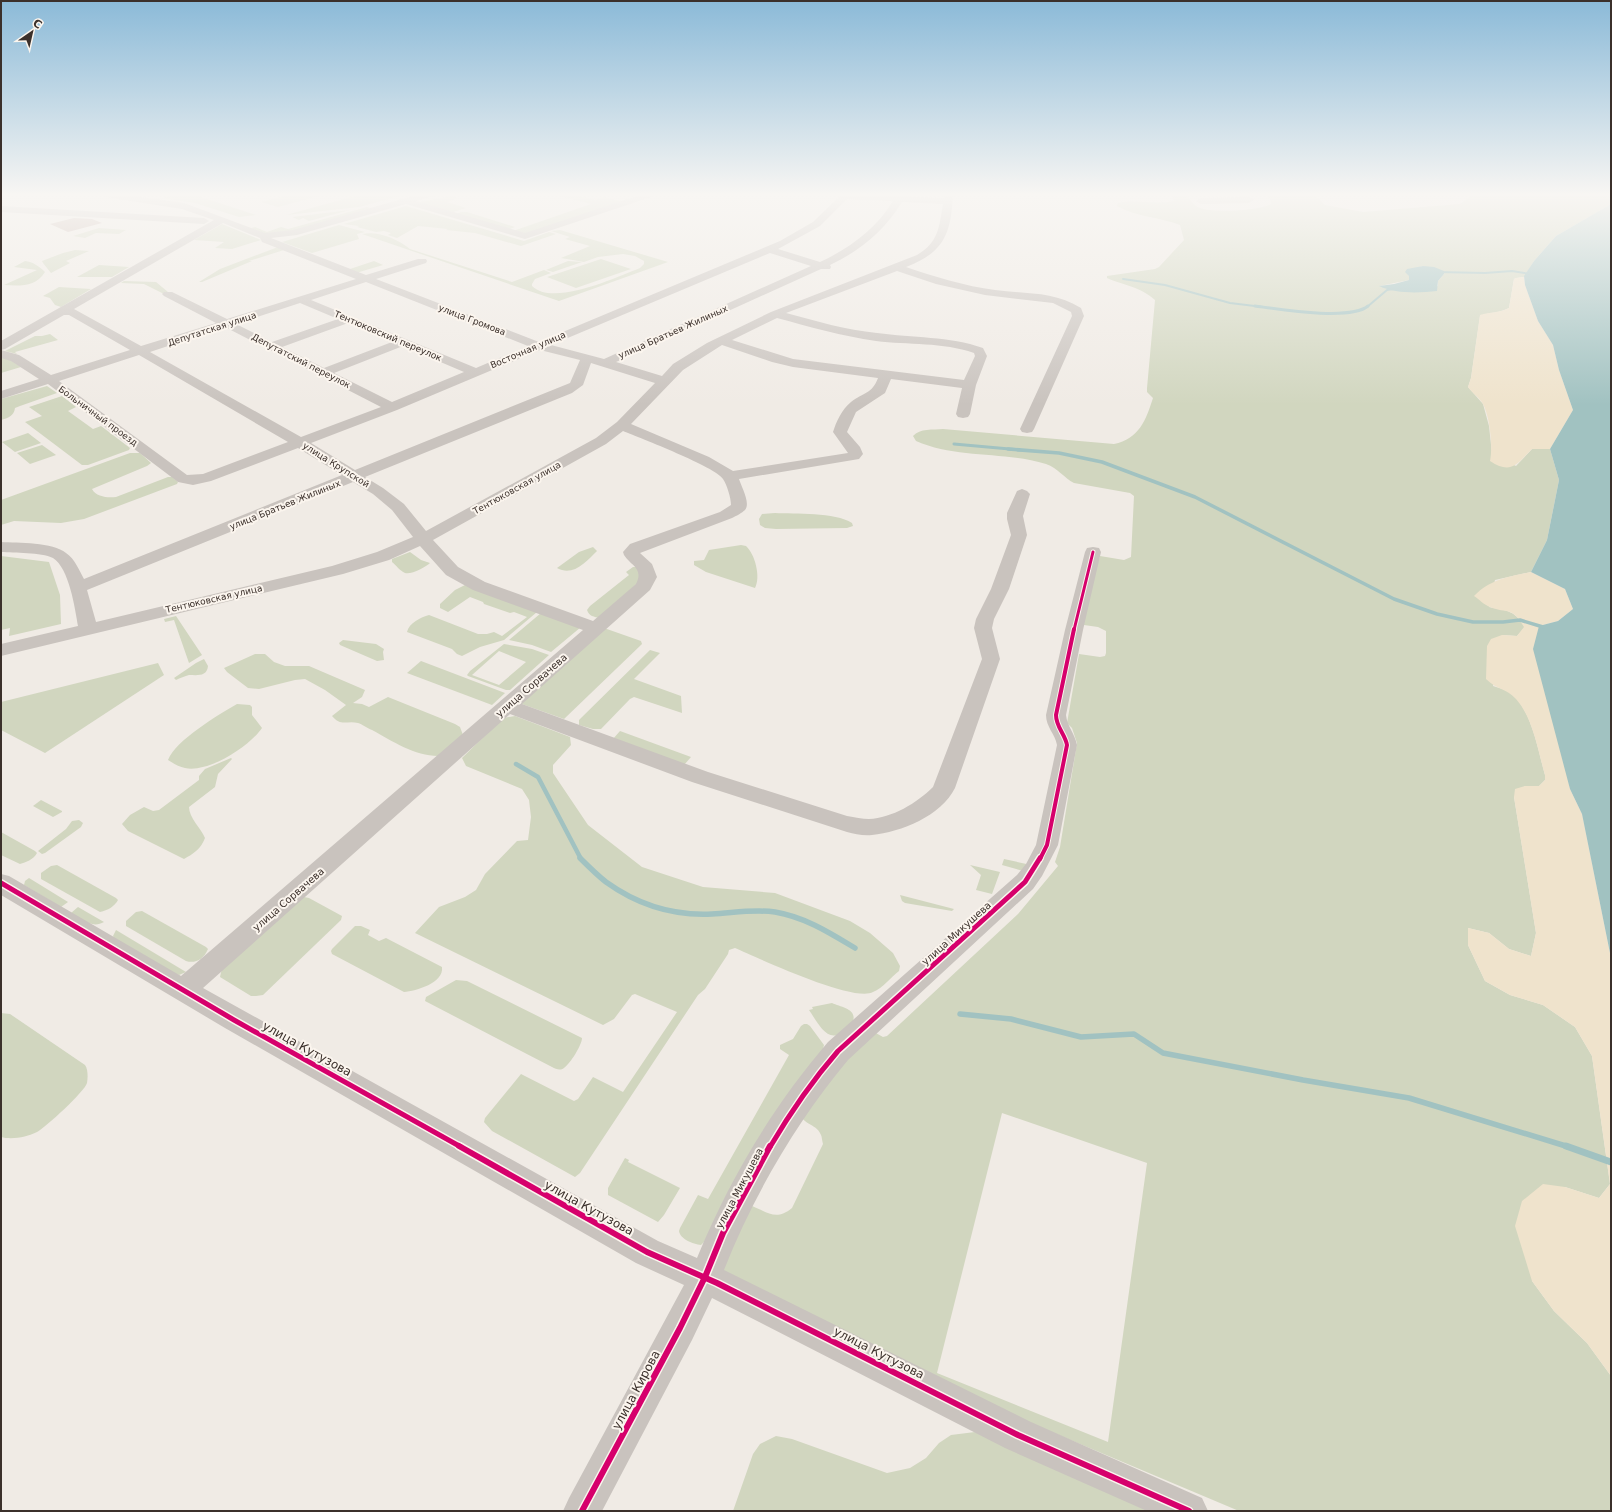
<svg xmlns="http://www.w3.org/2000/svg" width="1612" height="1512" font-family="'DejaVu Sans',sans-serif">
  <style>
    .green { fill: #d1d6bf; fill-rule: evenodd }
    .sand { fill: #efe3cc }
    .water { fill: #a1c2c1 }
    .lines { fill: none; stroke-linecap: round; stroke-linejoin: round }
    .stream-far5 { stroke: #a1c2c1; stroke-width: 2 }
    .stream-far4 { stroke: #a1c2c1; stroke-width: 3 }
    .stream-far3 { stroke: #a1c2c1; stroke-width: 3.5 }
    .stream-far2 { stroke: #a1c2c1; stroke-width: 4.5 }
    .stream-far1 { stroke: #a1c2c1; stroke-width: 5.5 }
    .stream { stroke: #a1c2c1; stroke-width: 7 }
    .building { fill: #c3afa7 }
    .minor { fill: #c9c3be; fill-rule: evenodd }
    .cycleway-far3-casing { stroke: #fbf5ee; stroke-width: 5 }
    .cycleway-far2-casing { stroke: #fbf5ee; stroke-width: 6 }
    .cycleway-far1-casing { stroke: #fbf5ee; stroke-width: 8 }
    .cycleway-casing { stroke: #fbf5ee; stroke-width: 9 }
    .cycleway-far3 { stroke: #d6006c; stroke-width: 3 }
    .cycleway-far2 { stroke: #d6006c; stroke-width: 4 }
    .cycleway-far1 { stroke: #d6006c; stroke-width: 5 }
    .cycleway { stroke: #d6006c; stroke-width: 6 }
    .labels { text-anchor: middle; stroke-width: 4; stroke-linejoin: round; paint-order: stroke }
    .far-street-label { font-size: 9px; fill: #3b302b; stroke: #fbf5ee }
    .street-label { font-size: 10px; fill: #3b302b; stroke: #fbf5ee }
    .near-street-label { font-size: 12px; fill: #3b302b; stroke: #fbf5ee }
  </style>
  <rect width="100%" height="100%" fill="#f0ebe5"/>
  <g class="green">
    <path d="M175,194H192L256,215L239,217L195,203L162,198Z"/>
    <path d="M291,194H318L323,195L278,207L261,202Z"/>
    <path d="M362,194H407L359,207L286,215Z"/>
    <path d="M552,194H571L595,200L604,197L623,202L526,235L513,231L591,204Z"/>
    <path d="M1171,194H1186C1189,197 1192,203 1196,206C1207,214 1259,211 1271,204L1270,199L1264,194H1314L1325,205L1363,212L1460,204L1471,196L1472,194H1611V204L1556,236L1534,261L1524,277L1516,278L1514,279L1509,308C1500,313 1490,312 1480,316L1471,378L1468,387L1483,404L1489,426L1492,454L1516,466L1532,449H1550L1559,480L1547,540L1531,572L1495,580L1489,607C1508,611 1514,610 1525,627L1517,636L1502,635L1493,686C1498,688 1504,689 1508,691C1531,705 1538,751 1545,775V780L1539,786H1525L1514,797L1536,933L1531,956L1509,949L1489,933L1468,928V945L1485,981L1510,995L1543,1005L1575,1027L1592,1056L1610,1184L1599,1198L1565,1187L1532,1281L1554,1311L1587,1343L1611,1376V1511H1239L727,1295L714,1264L749,1205C767,1211 775,1222 792,1208L823,1144C822,1141 822,1137 821,1135C816,1122 800,1126 800,1109L874,1032L883,1037L887,1036L1018,914L1058,866L1055,862L1060,847L1077,743L1072,728L1067,723L1079,654L1100,657L1105,656L1106,653V631L1098,627L1077,624L1100,556L1124,560L1131,557L1134,496L1130,493L1074,483C1064,478 1058,468 1046,464C1004,451 957,459 916,441L913,436C920,428 933,430 943,429L1114,444C1139,439 1146,420 1153,398L1147,392V388L1155,300C1139,286 1125,286 1107,278V276L1155,269L1159,267L1184,240L1180,225C1159,217 1137,217 1117,206L1118,203C1136,199 1155,205 1174,201ZM1423,266L1444,274L1438,281V286C1413,292 1405,292 1380,286L1409,280C1409,272 1416,268 1423,266ZM1002,1113L1147,1163L1108,1442L937,1373Z"/>
    <path d="M451,196L458,198L447,202L466,208L453,212L415,203Z"/>
    <path d="M406,206L524,241L549,232L556,234L521,246L475,233L446,230L448,229L418,226L397,238L388,235L391,233L384,231L376,232L357,227L359,226L344,224Z"/>
    <path d="M367,207L370,208L293,232L264,233L251,228L255,227L267,232L281,227L288,229Z"/>
    <path d="M350,210L309,221L303,218L299,220L292,217Z"/>
    <path d="M461,212H467L515,227L507,230L457,214Z"/>
    <path d="M222,224L261,240L232,249L215,248L224,242L194,240Z"/>
    <path d="M339,225L365,232L357,234L359,239L312,253L282,242Z"/>
    <path d="M99,228L126,230L119,234L96,233L85,238L73,236Z"/>
    <path d="M560,230L668,262L559,301L362,234C379,231 397,239 410,249L512,282L544,270L551,273L535,279L532,284V286C553,307 617,277 640,268L644,264V261L635,256L623,254L598,257L584,262L561,258L590,246L565,239L570,237L551,231Z"/>
    <path d="M278,247L284,250L249,261H252L202,282H199L220,269Z"/>
    <path d="M75,250L89,251L66,261L70,263L51,273L43,263L42,261L63,253Z"/>
    <path d="M601,259L631,269L576,288L547,277Z"/>
    <path d="M25,261C33,262 39,266 45,272C36,287 20,286 4,285L37,270L14,267Z"/>
    <path d="M374,261L383,265L356,273L350,269Z"/>
    <path d="M568,261L582,262L553,272L546,270Z"/>
    <path d="M99,265L129,267L112,277H77Z"/>
    <path d="M124,281L156,282L168,292H172L164,294L144,284L121,283Z"/>
    <path d="M59,287L91,289L61,307L55,305L50,298L43,296Z"/>
    <path d="M50,334L58,340L15,352L17,354L5,351L35,336H42Z"/>
    <path d="M1,356L9,359L21,367L1,373Z"/>
    <path d="M47,386L57,393L20,406L15,408C14,416 8,418 1,420V399Z"/>
    <path d="M62,396L76,407L68,411L93,429L101,426L130,448L129,450L88,465H82L25,422L42,416L29,407Z"/>
    <path d="M28,433L41,443L15,452L2,442Z"/>
    <path d="M42,445L56,455L30,464L17,453Z"/>
    <path d="M130,453H140L151,463L147,466L92,489C96,497 108,498 116,497L168,477H172L178,482L177,484L84,519L61,523L14,521L1,525V500Z"/>
    <path d="M775,513C795,514 835,512 852,523L853,526L847,528L776,529L765,528L760,525L759,519L762,514Z"/>
    <path d="M741,545L746,546C755,554 761,577 755,588L706,572L694,565V561L704,560L709,550Z"/>
    <path d="M593,547L597,551C586,562 573,577 557,568L579,552Z"/>
    <path d="M410,552L421,560L430,563C426,567 411,575 405,573C400,571 396,565 392,562V559Z"/>
    <path d="M1,556L49,562L60,595L61,624L9,636L10,628L1,630Z"/>
    <path d="M633,567H638L644,577L600,618C594,617 589,616 587,610L590,606L629,575L626,572Z"/>
    <path d="M465,585L537,612L504,640L480,647L462,656L457,654L452,649L407,632C409,623 421,617 429,615L478,634H487L494,632L502,636L527,617L514,612L510,613L484,604L483,602L470,597L448,612L440,608V604L455,590Z"/>
    <path d="M541,613L581,627L551,652L532,645L509,640Z"/>
    <path d="M176,616L202,655L189,663L174,620L165,622L164,619Z"/>
    <path d="M604,628L641,641L642,644L564,719L519,703Z"/>
    <path d="M343,640L376,644L384,649L383,652L384,660L377,661L340,645L339,643Z"/>
    <path d="M504,644L532,649L549,655L510,690H506L468,676L467,675L470,671ZM499,651L526,662L499,685L472,675Z"/>
    <path d="M650,650L660,653L634,679L681,696L682,713L634,697L630,699L601,729H593L579,725V720Z"/>
    <path d="M255,654H265L274,662L285,666H309L365,690L362,697L353,703L362,704L369,707L388,697L455,724L460,727L463,735L438,756C415,756 392,741 372,730C367,728 362,724 358,723C347,720 341,727 332,716L346,705L325,690L305,679L295,680L259,689L248,688L227,672L224,668Z"/>
    <path d="M204,659L208,666C207,677 197,675 189,675C185,676 180,678 176,680L174,678L196,663Z"/>
    <path d="M421,661L505,693L492,705L407,673Z"/>
    <path d="M158,663L164,675L45,753L1,730V702Z"/>
    <path d="M237,704L250,705L252,707V715L262,728C249,747 208,773 185,768C179,767 173,763 168,760C176,740 218,715 237,704Z"/>
    <path d="M515,716L570,737L571,745L553,765V773L588,825L642,867L703,887L775,893L850,921L870,933L893,953L900,966L899,971C891,977 883,988 873,992C854,1003 758,958 735,948L729,950L728,954L705,989L698,995L580,1173L575,1177L492,1131L484,1122L485,1118L521,1074L574,1101L578,1099L593,1077L623,1092L677,1012L635,994L632,995L614,1019L603,1025L415,933L439,907L465,897L476,890L485,874L517,841L528,840L531,817L529,800L522,789L466,766L462,758L503,718Z"/>
    <path d="M620,731L691,757L684,765L613,739Z"/>
    <path d="M231,758L232,759L218,774L215,787L189,807C189,818 201,828 205,838C201,849 193,854 184,859L128,831L122,824L130,815L144,807L153,811L159,810L199,780V776L205,769Z"/>
    <path d="M41,800L62,811V812L53,817L33,806Z"/>
    <path d="M79,820L83,823L81,827L45,853L42,854L38,851L66,829L72,821Z"/>
    <path d="M1,832L35,851L37,853C33,860 26,862 20,864L1,855Z"/>
    <path d="M1004,859L1031,865L1023,871L1002,865Z"/>
    <path d="M57,865L116,898L118,900C114,907 108,910 100,912L41,879V873L51,866Z"/>
    <path d="M970,865L1000,872L992,894L976,890L981,875Z"/>
    <path d="M29,878L68,902L61,907L24,885L25,881Z"/>
    <path d="M900,895L954,909L952,911L905,903L902,901Z"/>
    <path d="M304,897L309,898L342,916L341,920L263,995L256,996H251L220,977L222,968Z"/>
    <path d="M78,907L104,922C92,929 82,919 71,913Z"/>
    <path d="M142,911L206,947L208,949C204,959 195,964 186,961L126,926V921L136,912Z"/>
    <path d="M355,926H361L370,930L368,935L379,941L386,938L442,967C444,983 416,991 404,992L332,954L331,951L332,949Z"/>
    <path d="M116,930L186,972L179,975L176,974L114,938L113,936Z"/>
    <path d="M456,980L467,981L582,1038C582,1045 570,1064 564,1068C560,1071 556,1069 552,1067L425,1001L426,997Z"/>
    <path d="M832,1003C841,1007 857,1009 853,1021C849,1025 844,1031 839,1034C826,1042 815,1018 809,1010L813,1009L812,1007Z"/>
    <path d="M1,1013L10,1014L85,1065C88,1069 88,1077 87,1083C85,1091 46,1127 37,1132C27,1137 12,1140 1,1137Z"/>
    <path d="M804,1024H807L810,1026L824,1045L823,1049L704,1242L701,1245C693,1244 680,1239 679,1231L680,1228L698,1195L708,1199L789,1055L780,1049V1045L793,1039L801,1026Z"/>
    <path d="M625,1158L629,1160L628,1162L680,1188L664,1215L658,1222L608,1195V1188Z"/>
    <path d="M975,1432L1150,1511H733L753,1454L760,1444L776,1436L792,1439L887,1473L910,1468L926,1458L939,1443L951,1435Z"/>
  </g>
  <g class="sand">
    <path d="M1524,277L1525,285L1538,321L1553,345L1559,370L1573,410L1550,449H1532C1517,464 1511,475 1490,461C1493,447 1490,417 1483,404C1480,398 1472,393 1468,387L1471,378L1480,315C1490,312 1500,313 1509,308L1514,279L1516,278Z"/>
    <path d="M1531,572L1565,589L1573,609L1558,621L1539,626L1570,789L1582,814L1611,958V1376L1587,1343L1554,1311L1532,1281L1515,1226L1522,1201L1543,1184L1565,1187L1599,1198L1610,1184L1592,1056L1575,1027L1543,1005L1510,995L1485,981L1468,945V928L1489,933L1509,949L1531,956L1536,933L1514,797L1515,789L1525,786H1539L1545,780V775C1538,751 1533,718 1516,699C1506,688 1497,690 1486,679L1487,646L1491,639L1502,635L1517,636L1524,627C1512,606 1508,614 1490,607C1484,605 1479,599 1474,596C1491,579 1508,577 1531,572Z"/>
  </g>
  <g class="water">
    <path d="M1611,204V958L1582,814L1570,789L1533,649L1539,626L1558,621L1573,609L1565,589L1531,572L1547,540L1559,480L1550,449L1573,410L1559,370L1553,345L1538,321L1525,285L1524,276L1534,261L1556,236Z"/>
    <path d="M1423,266L1434,267L1444,271V274L1438,281L1437,291C1419,293 1396,294 1379,286L1394,284L1409,280V276L1405,272L1407,269Z"/>
  </g>
  <g class="lines">
    <g class="stream-far5">
      <path d="M1438,272L1485,273L1512,271L1530,274"/>
      <path d="M1123,279L1165,285L1230,303L1263,307"/>
      <path d="M1367,307L1387,290L1393,289"/>
    </g>
    <g class="stream-far4">
      <path d="M1255,306C1278,309 1350,321 1368,306"/>
      <path d="M954,444L1020,450"/>
    </g>
    <path class="stream-far3" d="M1008,449L1059,453L1102,462L1195,497L1394,599L1437,614L1473,622H1503L1520,620L1543,627"/>
    <path class="stream-far2" d="M516,764L538,777L581,859"/>
    <g class="stream-far1">
      <path d="M580,858C588,866 597,875 606,882C638,905 673,916 712,914C733,913 754,909 775,912C805,917 830,933 855,948"/>
      <path d="M960,1014L1011,1019L1081,1037L1134,1034L1163,1053L1303,1080L1409,1098L1569,1147"/>
    </g>
    <path class="stream" d="M1566,1146L1611,1162"/>
  </g>
  <path class="building" d="M74,218L92,219L102,223L68,232L50,224Z"/>
  <g class="lines">
    <g class="minor">
      <path d="M100,194H120L184,203L265,233L293,230L402,199L424,194H436L435,196L416,201L525,233L643,194H655L654,196L525,239L406,204L297,235L271,238L366,275L418,259H426L427,261L426,263L376,279L539,342L780,241L813,222L842,194L944,198L945,194H953C951,233 945,252 906,267C935,277 965,286 995,290C1025,294 1054,291 1081,308L1084,316L1034,429L1032,432L1027,433L1022,432L1020,429L1072,316L1071,312L1053,303L985,295L936,284L897,271L786,313C816,321 846,330 877,333C913,338 949,336 983,348L987,356L976,385L970,414L968,417L963,418L958,417L956,414L962,388L891,379L885,393L856,412L847,432L860,447L863,454L859,459L739,479C741,486 751,503 745,510C742,513 736,516 732,518L640,553L652,564L657,577L650,590L522,704L708,772L847,816C855,817 862,819 869,819C892,818 917,803 933,787L982,659L974,628L976,619L991,589L1011,535L1007,519V513L1017,491L1022,489L1027,491L1030,494L1023,516L1027,535L1009,589L994,619L992,628L1000,659L955,788C941,816 901,832 872,835C863,836 855,834 847,832L692,782L510,714L203,988L658,1241L697,1258C729,1180 773,1106 828,1042L1017,875L1026,864L1036,845L1057,745C1055,734 1046,727 1046,715L1065,630L1085,552L1087,548L1093,547L1099,548L1101,552L1083,630L1066,715C1067,726 1075,734 1077,745L1058,845L1042,876L1033,889L848,1060C797,1121 753,1196 724,1270L1031,1422L1202,1498L1208,1511H1147L1005,1448L712,1298L692,1340L602,1511H563L569,1498L684,1285L636,1263L225,1028L1,895V874L9,876L181,976L583,630L473,590L446,575L420,546L389,560L343,574L1,656V644L78,626C75,608 69,568 53,558C41,552 14,553 1,552V542C18,543 53,542 66,553C75,559 79,570 84,579L342,475L298,448L211,481L193,485L178,482L48,384L1,399V391L39,379L11,361L1,358V350L19,355L51,375L130,350L69,315H64L5,349L1,350V341L214,220L182,209L105,197ZM847,199L893,201C876,229 850,248 820,262L778,249L820,226ZM902,202L943,204C939,227 939,242 917,255L771,312L707,343L673,364L662,376L616,362L821,269H830L831,267L830,265C860,251 885,230 902,202ZM223,223L260,238L262,242L356,279L227,319L172,292H164L162,294L164,296L216,323L141,346L74,309ZM770,253L811,266L604,359L551,345ZM366,282L528,346L476,368L311,300ZM300,303L338,319L272,342L236,324ZM777,318C810,327 842,336 876,341C908,345 943,342 974,353L975,356L964,380L793,359L732,340ZM348,323L392,342L324,368L282,347ZM225,327L381,407L301,437L150,352ZM722,345L772,362L793,367L878,378C872,394 864,392 851,402C842,409 836,422 833,432L848,453L733,471L709,457L631,424L683,370ZM403,346L464,372L392,402L334,373ZM540,350L580,360L570,383L355,470L311,443L397,410ZM139,355L288,442L203,474L187,475L59,381ZM591,363L655,383L617,422L596,438L426,531L404,504L383,488L365,477L572,393L583,385ZM623,431C640,438 716,467 723,479C727,485 731,498 731,505L720,512L630,544L623,552L624,555C631,566 644,568 636,584L593,621L485,582L458,567L433,540L606,444ZM353,482L373,494L392,510L413,537L377,552L332,566L96,622L87,590Z"/>
      <path d="M1237,194H1246L1254,200L1249,203L1201,204L1196,201L1201,198L1240,197Z"/>
      <path d="M1,206L204,218L209,221L204,224L1,212Z"/>
    </g>
    <defs>
      <path id="cycleway-far3" d="M1074,630L1093,552"/>
      <path id="cycleway-far2" d="M1040,859L1047,845L1067,745C1065,734 1056,727 1056,715L1074,629"/>
      <g id="cycleway-far1">
        <path d="M1,883L234,1020L461,1147"/>
        <path d="M770,1147C790,1113 812,1081 838,1051L1025,882L1040,858"/>
      </g>
      <g id="cycleway">
        <path d="M459,1146L647,1252L717,1283L1018,1435L1189,1511"/>
        <path d="M582,1511L680,1328L705,1277L723,1233L770,1146"/>
      </g>
    </defs>
    <use href="#cycleway-far3" class="cycleway-far3-casing"/>
    <use href="#cycleway-far2" class="cycleway-far2-casing"/>
    <use href="#cycleway-far1" class="cycleway-far1-casing"/>
    <use href="#cycleway" class="cycleway-casing"/>
    <use href="#cycleway-far3" class="cycleway-far3"/>
    <use href="#cycleway-far2" class="cycleway-far2"/>
    <use href="#cycleway-far1" class="cycleway-far1"/>
    <use href="#cycleway" class="cycleway"/>
  </g>
  <linearGradient id="sky" x2="0" y2="1"><stop stop-color="#8bbad8"/><stop offset="0.48" stop-color="#f8f6f3"/><stop offset="1" stop-color="#f8f6f3" stop-opacity="0"/></linearGradient>
  <rect width="1612" height="405" fill="url(#sky)"/>
  <g class="labels">
    <g class="far-street-label">
      <text transform="translate(472 320) rotate(21)" y="3">улица Громова</text>
      <text transform="translate(212 329) rotate(-18)" y="3">Депутатская улица</text>
      <text transform="translate(673 332) rotate(-24)" y="3">улица Братьев Жилиных</text>
      <text transform="translate(388 336) rotate(23)" y="3">Тентюковский переулок</text>
      <text transform="translate(528 350) rotate(-23)" y="3">Восточная улица</text>
      <text transform="translate(301 361) rotate(27)" y="3">Депутатский переулок</text>
      <text transform="translate(98 416) rotate(36)" y="3">Больничный проезд</text>
      <text transform="translate(336 465) rotate(32)" y="3">улица Крупской</text>
      <text transform="translate(517 488) rotate(-29)" y="3">Тентюковская улица</text>
      <text transform="translate(285 505) rotate(-22)" y="3">улица Братьев Жилиных</text>
      <text transform="translate(214 599) rotate(-13)" y="3">Тентюковская улица</text>
    </g>
    <g class="street-label">
      <text transform="translate(531 685) rotate(-41)" y="4">улица Сорвачева</text>
      <text transform="translate(288 899) rotate(-41)" y="4">улица Сорвачева</text>
      <text transform="translate(956 933) rotate(-42)" y="4">улица Микушева</text>
      <text transform="translate(739 1188) rotate(-62)" y="4">улица Микушева</text>
    </g>
    <g class="near-street-label">
      <text transform="translate(307 1049) rotate(29)" y="4">улица Кутузова</text>
      <text transform="translate(589 1208) rotate(29)" y="4">улица Кутузова</text>
      <text transform="translate(879 1353) rotate(27)" y="4">улица Кутузова</text>
      <text transform="translate(636 1390) rotate(-62)" y="4">улица Кирова</text>
    </g>
  </g>
  <rect width="1612" height="1512" fill="none" stroke="#3b302b" stroke-width="4"/>
  <g transform="translate(32 32) rotate(34)" stroke="#fbf5ee" stroke-width="3" paint-order="stroke">
  <path d="M0-3L7 15L0 10L-7 15Z" fill="#3b302b"/>
  <text y="-6" font-size="11" font-weight="bold" text-anchor="middle" fill="#3b302b">С</text>
  </g>
</svg>
